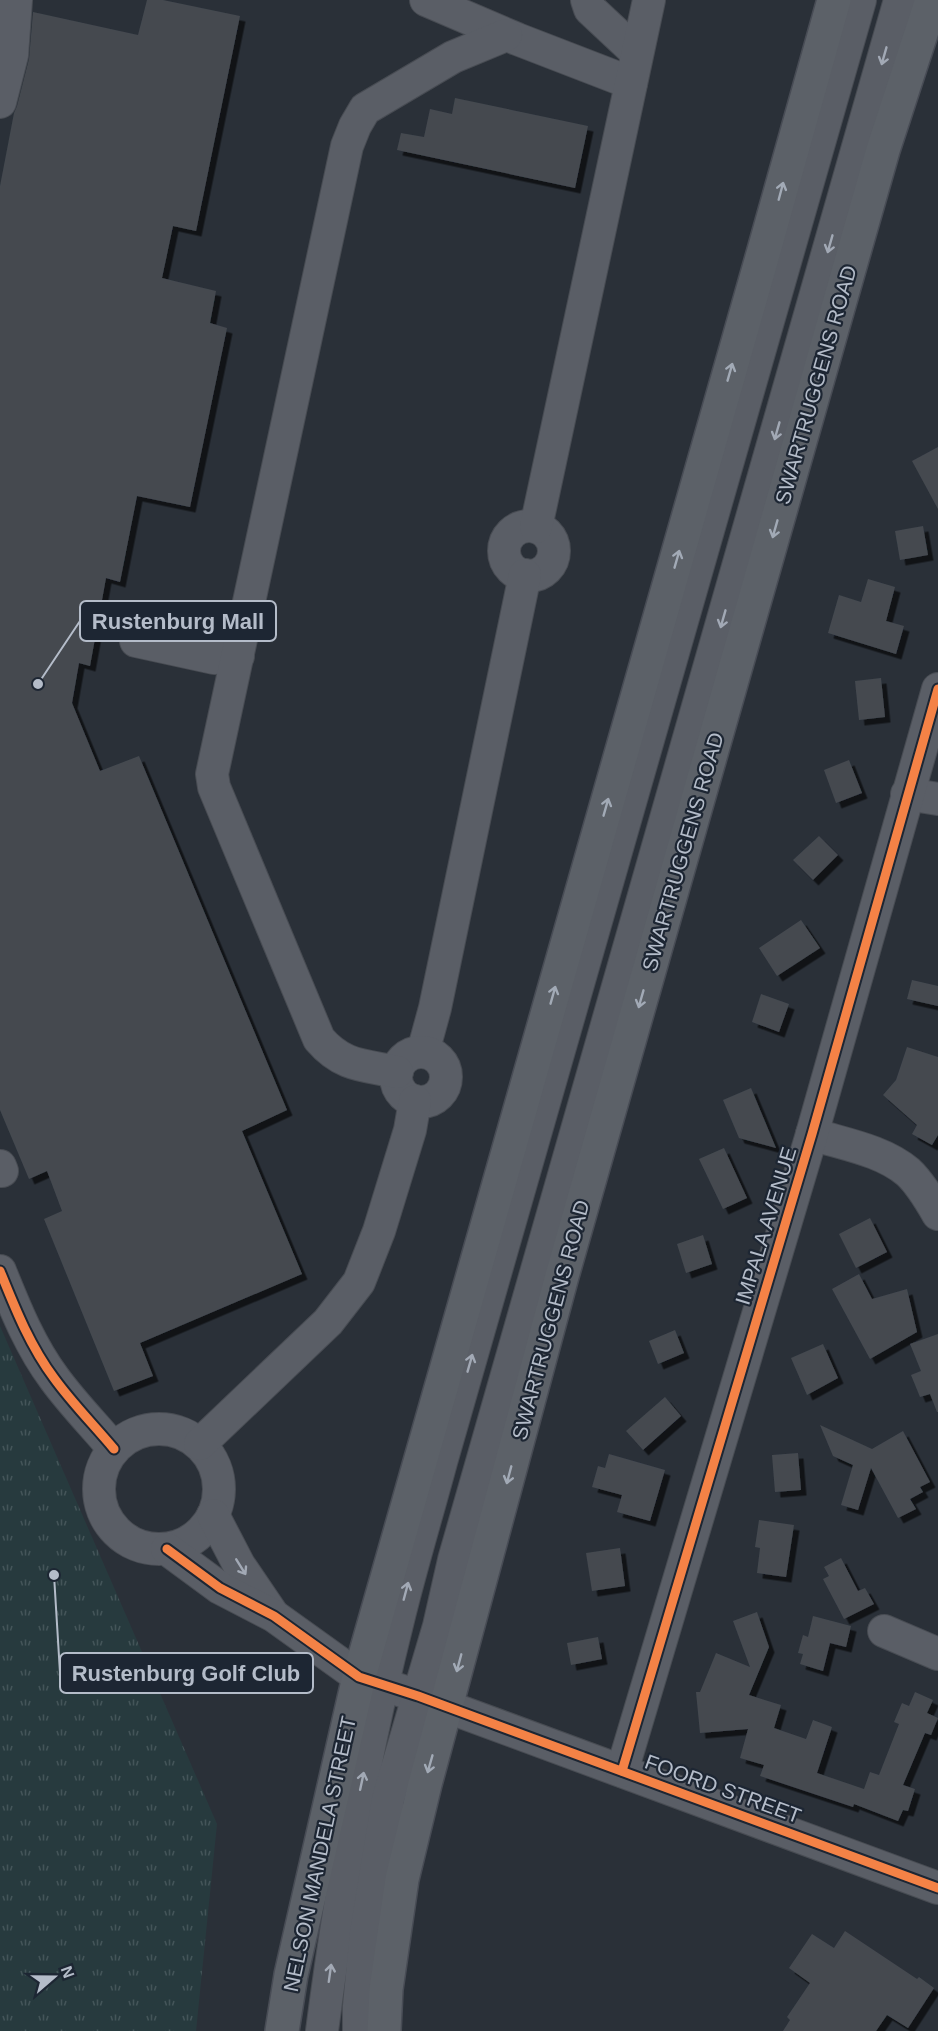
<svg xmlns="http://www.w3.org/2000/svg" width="938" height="2031" font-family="Arial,sans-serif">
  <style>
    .grass { fill: url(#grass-tufts) }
    .building { fill: #444950; filter: url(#shadow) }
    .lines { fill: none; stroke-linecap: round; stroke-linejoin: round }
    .minor-casing { stroke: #484c53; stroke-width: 34 }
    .major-casing { stroke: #484c55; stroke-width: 36 }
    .minor { stroke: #5a5e66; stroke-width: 32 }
    .major { stroke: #5c6168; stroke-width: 33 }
    .cycleway-casing { stroke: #1d2633; stroke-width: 13 }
    .cycleway { stroke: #f48246; stroke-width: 9 }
    .oneway { stroke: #a2a9b5 }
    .oneway2 { stroke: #a2aab6 }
    .labels { text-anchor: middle; stroke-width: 4.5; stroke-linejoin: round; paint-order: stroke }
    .street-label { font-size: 21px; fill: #b4bcc9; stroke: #1d2633 }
    .leader { fill: none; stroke: #b4bcc9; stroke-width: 2 }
    .callout-dot { fill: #b4bcc9; stroke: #1d2633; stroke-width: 2 }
    .callout { fill: #1d2633; stroke: #b4bcc9; stroke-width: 2 }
    .callout-label { font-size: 22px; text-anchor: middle; font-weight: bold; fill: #b4bcc9 }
  </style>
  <defs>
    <pattern id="grass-tufts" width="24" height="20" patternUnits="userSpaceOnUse" patternTransform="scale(1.5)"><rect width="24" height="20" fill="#273a3e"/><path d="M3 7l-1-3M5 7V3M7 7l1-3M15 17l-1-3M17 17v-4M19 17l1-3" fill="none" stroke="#445559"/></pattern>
    <filter id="shadow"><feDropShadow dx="5.5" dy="5.5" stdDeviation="0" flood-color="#0009"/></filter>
  </defs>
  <rect width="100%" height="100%" fill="#2a3038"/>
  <path class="grass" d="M0,1326L217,1824L196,2031H0Z"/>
  <g class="building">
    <path d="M147,0H163L240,16L196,231L173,226L162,278L216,291L210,323L227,328L190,507L137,496L120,582L106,578L90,666L79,663L72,703L100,771L139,756L287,1110L242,1131L302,1274L140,1343L153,1376L114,1391L44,1219L62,1211L47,1171L29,1179L0,1110V186L14,113L17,106L29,59L33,12L138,35Z"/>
    <path d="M455,98L588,126L575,188L397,150L401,133L424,137L430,109L452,114Z"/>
    <path d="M938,447V509L912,461Z"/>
    <path d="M923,526L928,555L900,560L895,531Z"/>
    <path d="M868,579L895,587L886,621L904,626L896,654L828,633L839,595L861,602Z"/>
    <path d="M881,678L885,717L859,720L855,681Z"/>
    <path d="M849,760L862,793L836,803L824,770Z"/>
    <path d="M819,836L838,855L813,880L793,860Z"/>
    <path d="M801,920L820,948L777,976L759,948Z"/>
    <path d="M912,980L938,986V1006L907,999Z"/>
    <path d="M761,994L789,1004L779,1032L752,1022Z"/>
    <path d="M907,1047L938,1057V1135L932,1145L912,1134L917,1125L883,1095L896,1080Z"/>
    <path d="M751,1088L776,1148L739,1138L723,1100Z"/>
    <path d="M724,1148L747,1198L723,1209L699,1159Z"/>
    <path d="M870,1218L887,1252L856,1268L839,1234Z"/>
    <path d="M703,1235L712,1264L686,1273L677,1244Z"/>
    <path d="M859,1274L872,1299L907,1289L917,1332L870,1359L832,1289Z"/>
    <path d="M675,1330L684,1353L658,1364L649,1341Z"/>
    <path d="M938,1334V1412H937L930,1394L920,1397L911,1375L921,1371L910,1344Z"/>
    <path d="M823,1344L838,1378L807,1395L791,1358Z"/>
    <path d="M665,1397L681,1416L643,1450L626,1431Z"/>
    <path d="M820,1425L872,1449L903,1431L930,1482L920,1487L923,1492L910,1499L916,1509L898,1518L871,1468L858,1510L841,1505L853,1465L833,1456Z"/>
    <path d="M798,1453L801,1490L775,1492L772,1455Z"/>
    <path d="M609,1454L665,1470L650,1521L617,1512L622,1495L592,1487L598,1466L605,1468Z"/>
    <path d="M759,1520L794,1525L786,1577L757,1573L760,1548L755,1547Z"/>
    <path d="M620,1548L625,1586L592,1591L586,1553Z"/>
    <path d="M841,1558L858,1591L865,1588L874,1604L844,1619L823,1579L829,1576L824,1567Z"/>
    <path d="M757,1612L769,1647L749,1695L781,1705L774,1728L806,1739L813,1720L832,1727L817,1773L864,1789L870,1772L879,1775L899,1724L894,1722L902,1703L909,1706L915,1692L933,1700L927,1713L938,1718L931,1735L925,1733L903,1785L915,1789L908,1811L903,1810L898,1821L854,1804L853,1807L760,1776L764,1765L740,1758L748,1729L700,1733L696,1692H700L716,1653L750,1667L733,1621Z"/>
    <path d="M813,1616L851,1626L846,1647L830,1643L823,1671L800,1664L803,1654L798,1653L803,1635L808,1637Z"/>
    <path d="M598,1637L602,1659L571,1665L567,1643Z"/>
    <path d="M845,1931L917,1979L919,1977L934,1988L908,2028L887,2015L876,2031H783L790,2020L787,2017L810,1983L789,1968L812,1934L834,1948Z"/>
  </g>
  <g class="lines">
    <defs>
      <g id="minor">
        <path d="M426,0L517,39L631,83"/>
        <path d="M587,0L590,9L637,53"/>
        <path d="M0,102L12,55L16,0"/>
        <circle cx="529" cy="551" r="25"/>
        <path d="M536,527L649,0"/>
        <path d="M136,641L214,658L238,656"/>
        <path d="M907,794L938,799"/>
        <path d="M423,1052L435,1008L525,575"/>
        <circle cx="421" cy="1077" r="25"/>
        <path d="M397,1072C364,1065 343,1067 319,1039L214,787L212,774L347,146L355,126L365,109L453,57L506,35"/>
        <path d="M812,1134C843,1144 882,1150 908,1172C920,1183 930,1200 938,1214"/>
        <path d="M0,1166L2,1171"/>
        <path d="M0,1271C15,1308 30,1346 54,1378C72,1403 94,1425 114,1449"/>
        <circle cx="159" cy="1489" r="60"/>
        <path d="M200,1444L328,1322L359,1282L379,1231L410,1130L415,1101"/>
        <path d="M213,1515L239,1565L271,1612"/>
        <path d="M167,1549L220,1588L274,1616L359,1677L418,1696L938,1888"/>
        <path d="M884,1631L938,1654"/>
        <path d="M622,1771L812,1134L938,689"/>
        <path d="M322,2031C340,1893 364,1755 398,1620C411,1567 427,1514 441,1462L860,0"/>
        <path d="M359,2031V2006L366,1932L388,1799L439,1626L454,1560L900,0"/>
      </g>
      <g id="major">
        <path d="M282,2031L291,1975L359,1677L765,247L834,0"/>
        <path d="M384,2031L386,1989L402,1879L425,1784L562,1276L883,150L932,0"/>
      </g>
    </defs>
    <use href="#minor" class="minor-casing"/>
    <use href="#major" class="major-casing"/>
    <use href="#minor" class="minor"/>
    <use href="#major" class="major"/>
    <defs>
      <g id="cycleway">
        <path d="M0,1271C15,1308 30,1346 54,1378C72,1403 94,1425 114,1449"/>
        <path d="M167,1549L220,1588L274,1616L359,1677L418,1696L938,1888"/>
        <path d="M622,1771L812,1134L938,689"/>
      </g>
    </defs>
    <use href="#cycleway" class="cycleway-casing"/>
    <use href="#cycleway" class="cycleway"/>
  </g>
  <defs><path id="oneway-shaft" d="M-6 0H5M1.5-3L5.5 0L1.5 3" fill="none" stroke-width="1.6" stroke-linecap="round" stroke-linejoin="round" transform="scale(1.5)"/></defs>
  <g class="oneway">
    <use href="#oneway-shaft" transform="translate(884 56) rotate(106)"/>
    <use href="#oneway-shaft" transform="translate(830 244) rotate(106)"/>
    <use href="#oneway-shaft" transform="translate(777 431) rotate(106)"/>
    <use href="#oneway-shaft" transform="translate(723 619) rotate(106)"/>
    <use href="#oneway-shaft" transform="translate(470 1363) rotate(-74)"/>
    <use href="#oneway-shaft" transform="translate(241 1567) rotate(58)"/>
    <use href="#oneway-shaft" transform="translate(406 1591) rotate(-75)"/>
    <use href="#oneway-shaft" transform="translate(362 1781) rotate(-78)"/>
    <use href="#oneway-shaft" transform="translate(330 1973) rotate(-82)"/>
  </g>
  <g class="oneway2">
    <use href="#oneway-shaft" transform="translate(781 191) rotate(-75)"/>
    <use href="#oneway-shaft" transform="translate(730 372) rotate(-74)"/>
    <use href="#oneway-shaft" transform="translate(775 529) rotate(106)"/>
    <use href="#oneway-shaft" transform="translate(677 559) rotate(-74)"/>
    <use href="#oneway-shaft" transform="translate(606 807) rotate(-74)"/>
    <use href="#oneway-shaft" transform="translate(553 995) rotate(-74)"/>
    <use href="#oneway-shaft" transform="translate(641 999) rotate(106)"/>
    <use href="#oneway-shaft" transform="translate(509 1475) rotate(105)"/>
    <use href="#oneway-shaft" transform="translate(459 1663) rotate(105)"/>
    <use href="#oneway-shaft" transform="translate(430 1764) rotate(106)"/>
  </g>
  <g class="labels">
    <g class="street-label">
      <text transform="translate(816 385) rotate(-74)" y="7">SWARTRUGGENS ROAD</text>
      <text transform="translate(683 852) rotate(-74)" y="7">SWARTRUGGENS ROAD</text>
      <text transform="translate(766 1226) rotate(-73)" y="7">IMPALA AVENUE</text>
      <text transform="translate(551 1320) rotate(-75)" y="7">SWARTRUGGENS ROAD</text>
      <text transform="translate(723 1789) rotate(20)" y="7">FOORD STREET</text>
      <text transform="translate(320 1854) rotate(-78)" y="7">NELSON MANDELA STREET</text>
    </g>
  </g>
  <path class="leader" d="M38 684L80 621M54 1575L60 1673"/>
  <g class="callout-dot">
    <circle cx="38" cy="684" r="6"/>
    <circle cx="54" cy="1575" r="6"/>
  </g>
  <g class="callout">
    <rect x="80" y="601" width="196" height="40" rx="6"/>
    <rect x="60" y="1653" width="253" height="40" rx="6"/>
  </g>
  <g class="callout-label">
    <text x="178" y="629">Rustenburg Mall</text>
    <text x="186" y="1681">Rustenburg Golf Club</text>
  </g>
  <g transform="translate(54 1977) rotate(70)" stroke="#1d2633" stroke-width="4.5" paint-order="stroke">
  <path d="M0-4.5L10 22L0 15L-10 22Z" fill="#b4bcc9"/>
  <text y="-9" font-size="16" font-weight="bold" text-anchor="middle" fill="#b4bcc9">N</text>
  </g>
</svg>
